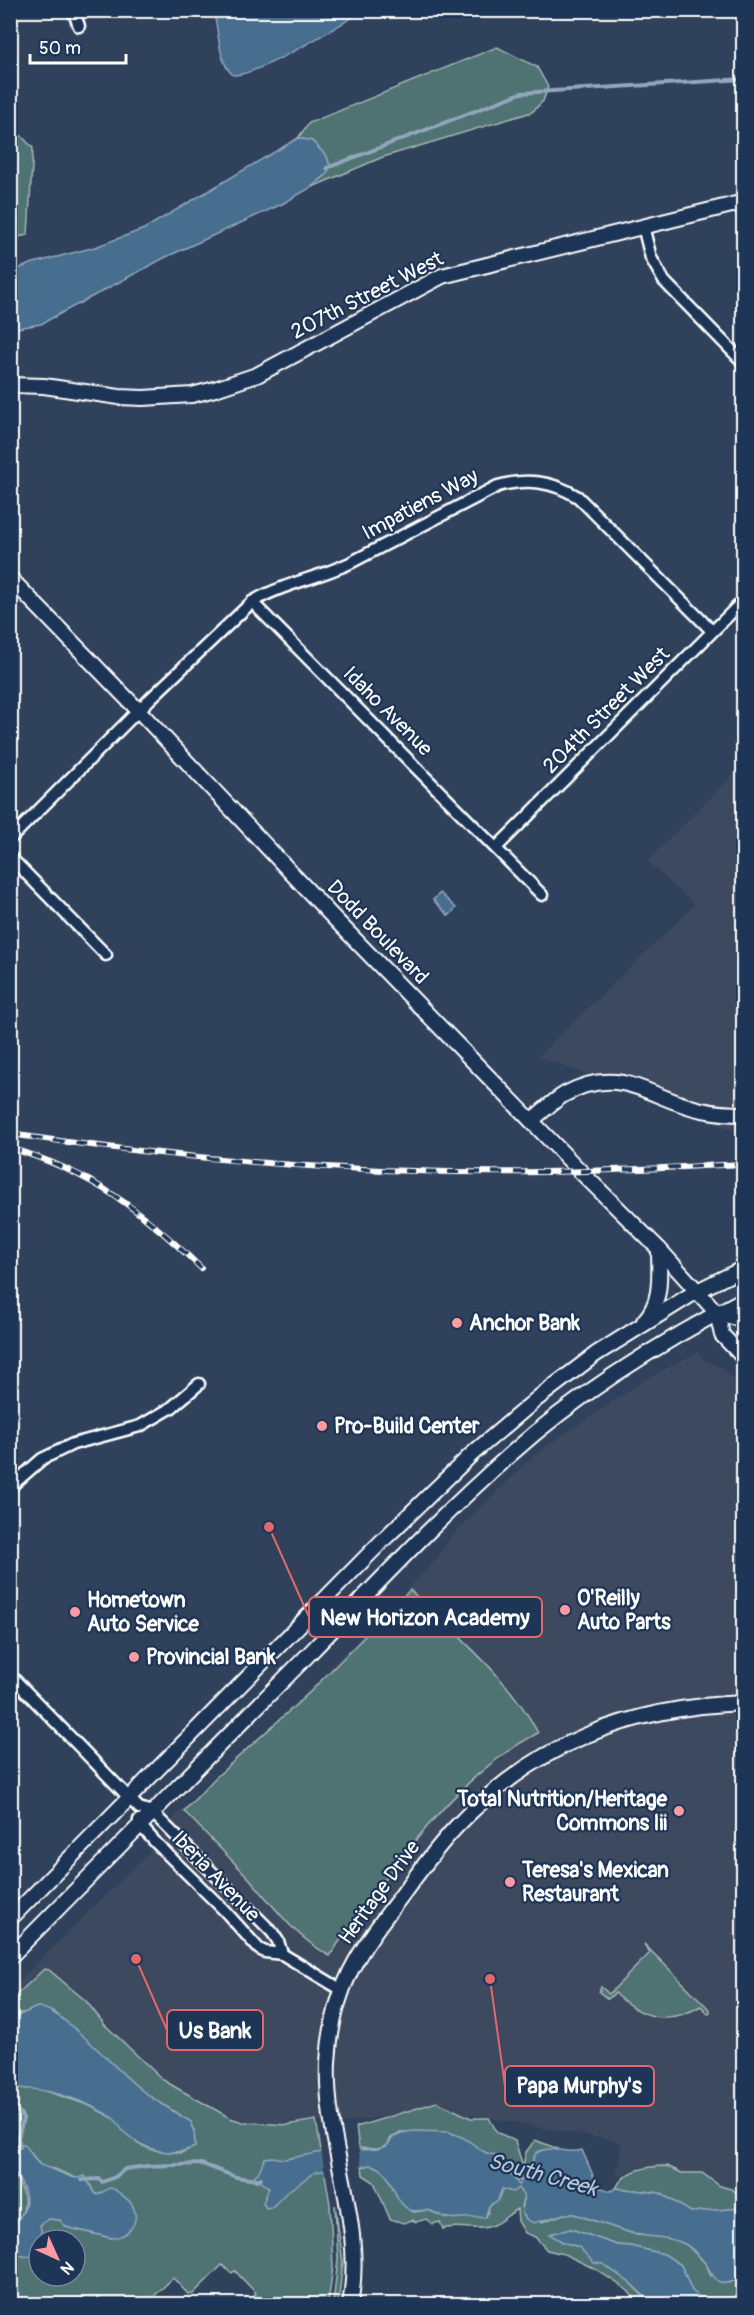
<svg xmlns="http://www.w3.org/2000/svg" width="754" height="2315" font-family="Pangolin,sans-serif">
  <style>
    .built { fill: #3e495f }
    .green { fill: #4f7272; stroke: #a7b8b8; stroke-width: 1.5 }
    .water { fill: #476e8f; stroke: #91a8bc; stroke-width: 1.5 }
    .pier { fill: #30415c }
    .lines { fill: none; stroke-linecap: round; stroke-linejoin: round }
    .stream { stroke: #91a8bc; stroke-width: 4 }
    .street-casing { stroke: #fff; stroke-width: 15 }
    .secondary-casing { stroke: #fff; stroke-width: 18 }
    .street { stroke: #1d3557; stroke-width: 10 }
    .secondary { stroke: #1d3557; stroke-width: 14 }
    .rail-casing { stroke: #fff; stroke-width: 6 }
    .rail { stroke: #1d3557; stroke-width: 4; stroke-dasharray: 11; stroke-linecap: butt }
    .poi-dot { fill: #ff9aa2; stroke: #1d3557; stroke-width: 2 }
    .labels { text-anchor: middle; stroke-width: 4.5; stroke-linejoin: round; paint-order: stroke }
    .street-label { font-size: 21px; fill: #fff; stroke: #1d3557 }
    .poi-label { font-size: 21px; font-weight: bold; fill: #fff; stroke: #1d3557; text-anchor: start }
    .water-label { font-size: 22px; font-style: italic; fill: #b5c5d2; stroke: #1d3557 }
    .leader { fill: none; stroke: #e26868; stroke-width: 2 }
    .callout-dot { fill: #e26868; stroke: #1d3557; stroke-width: 2 }
    .callout { fill: #1d3557; stroke: #e26868; stroke-width: 2 }
    .callout-label { font-size: 22px; text-anchor: middle; font-weight: bold; fill: #fff }
  </style>
  <rect width="100%" height="100%" fill="#30415c"/>
  <filter id="ink" filterUnits="userSpaceOnUse"><feTurbulence type="fractalNoise" baseFrequency=".0167" numOctaves="2"/><feDisplacementMap in="SourceGraphic" scale="12" xChannelSelector="R" yChannelSelector="G"/><feConvolveMatrix kernelMatrix="1 2 1 2 8 2 1 2 1" color-interpolation-filters="sRGB"/></filter>
  <g filter="url(#ink)">
    <g class="built">
      <path d="M743,765V1134L538,1056L695,905L647,861Z"/>
      <path d="M698,1352L703,1359L722,1368L743,1389V2195L616,2175L622,2142L433,2108L334,2125L316,2120L251,2127L164,2087L11,2045L10,1990L148,1853L177,1814L295,1704L436,1560L452,1535L538,1452L646,1379Z"/>
    </g>
    <g class="green">
      <path d="M497,47L537,67L548,87L543,101L532,112L383,157L310,188L326,175L330,166L327,157L312,141L298,138L309,123Z"/>
      <path d="M11,125L33,148L28,235L11,238Z"/>
      <path d="M410,1590C453,1632 511,1679 538,1733C477,1765 433,1817 392,1870C370,1898 349,1926 330,1956C291,1934 276,1908 248,1877C227,1855 205,1833 184,1811L214,1779L310,1692Z"/>
      <path d="M644,1944L710,2010V2013L708,2014L701,2006C668,2025 642,2019 615,1993L608,1999L599,1992L601,1987L609,1994L650,1953Z"/>
      <path d="M44,1969L49,1970L86,2001L105,2025L163,2080L175,2087L230,2118L243,2122L287,2125L316,2120L330,2204L333,2267L328,2304H262L254,2296L256,2293L235,2271L231,2273L222,2265L193,2294H188L173,2278L146,2304H11V2244C18,2258 28,2260 39,2249V2276H75V2240H42L40,2225L49,2219L60,2220L66,2227L112,2238L118,2193L115,2190L98,2195L94,2193L90,2184L55,2169L45,2168L40,2165L24,2144L12,2151L11,2157V2088L40,2089L88,2105L115,2119L138,2144L153,2150L181,2153L195,2147L194,2130L191,2122L143,2092L53,2011L21,2013L11,2019V2000Z"/>
      <path d="M437,2102L471,2118H489L497,2132L515,2141L523,2166L526,2152L535,2140L558,2149L536,2153L531,2165L522,2180L517,2181L503,2165L502,2159L486,2153L449,2132H400L391,2138L387,2146L378,2149L359,2148L356,2127Z"/>
      <path d="M371,2165C396,2169 388,2201 414,2212L428,2210L447,2218L474,2215L485,2218L488,2213L489,2206L498,2200L502,2189L509,2191L518,2188L524,2195L521,2207L542,2222L564,2214H574L637,2235L663,2236L686,2244L706,2264L711,2276L743,2260V2304H699L701,2300L692,2291L681,2265L664,2254L630,2246L617,2245L571,2229L550,2234L563,2242L579,2247L630,2283L645,2298L652,2303L662,2304H640L627,2290L597,2270L564,2254L547,2250L535,2237L525,2233L518,2221L517,2209C507,2215 500,2224 488,2227C473,2231 458,2224 443,2229L440,2222L432,2224L426,2219L416,2222L412,2220L404,2223L390,2219L374,2182L363,2175L362,2167Z"/>
      <path d="M667,2166L682,2173H702L720,2186L731,2189L743,2197V2208L691,2212L660,2193L616,2188C624,2170 649,2166 667,2166Z"/>
      <path d="M10,2168C28,2197 30,2204 11,2233Z"/>
      <path d="M335,2205L343,2262L338,2304H333L338,2259Z"/>
    </g>
    <g class="water">
      <path d="M213,11V10L363,11C337,26 259,76 233,75C217,61 220,31 213,11Z"/>
      <path d="M298,138L312,141L327,157L330,166L326,175L310,188L282,204L164,258L41,324L11,329V272L30,264L95,247L144,229Z"/>
      <path d="M440,893L456,908L449,916L433,900Z"/>
      <path d="M37,2007C62,2007 119,2074 144,2092C158,2103 175,2112 191,2122L194,2130L195,2147C171,2158 142,2150 123,2131C120,2128 119,2123 115,2120C109,2114 98,2110 91,2106C66,2094 38,2088 11,2088V2019Z"/>
      <path d="M415,2131L449,2132L464,2138L486,2153L500,2156L503,2165L519,2185L531,2165L536,2153C551,2144 566,2155 582,2150L598,2187L611,2191L616,2188L660,2193L691,2212L743,2208V2260L740,2262V2269L736,2280C716,2290 713,2274 705,2263C700,2257 692,2248 685,2244C669,2236 652,2238 636,2234C615,2229 595,2220 574,2214H564L534,2223L527,2220L522,2213L524,2196L518,2188L513,2192L502,2189L498,2200L489,2206L485,2218C472,2215 461,2220 448,2218C440,2217 434,2210 426,2210C420,2210 414,2213 408,2209C390,2198 394,2169 371,2165L315,2172L287,2192L272,2207L266,2208L263,2203L269,2188L254,2176L258,2173L265,2158L272,2157L285,2159L322,2152L378,2149L387,2146C394,2133 402,2132 415,2131Z"/>
      <path d="M15,2143L24,2144C30,2150 33,2159 39,2164C40,2165 73,2178 75,2178C79,2178 82,2177 85,2176L94,2193L97,2195C102,2193 106,2189 110,2188C114,2188 115,2190 118,2192C124,2197 132,2201 134,2209C140,2224 126,2237 112,2238L66,2227L60,2220L49,2219L40,2225L43,2239L39,2240V2249C34,2254 30,2258 23,2256C14,2255 8,2242 10,2234C14,2221 26,2215 26,2200C25,2175 2,2175 15,2143Z"/>
      <path d="M571,2229L617,2245L630,2246L664,2254L681,2265L692,2291L700,2297L699,2304L652,2303L630,2283L603,2264L594,2263L579,2247L563,2242L549,2234Z"/>
    </g>
    <path class="pier" d="M358,2145L362,2170L325,2175L321,2149Z"/>
    <g class="lines">
      <g class="stream">
        <path d="M327,168L521,93L744,79"/>
        <path d="M10,2108L20,2113L23,2119L18,2138L20,2147"/>
        <path d="M82,2180L99,2179L102,2182L115,2177L125,2169L147,2166L202,2164L236,2177L257,2180L261,2178"/>
      </g>
      <defs>
        <g id="street">
          <path d="M73,10L79,26"/>
          <path d="M643,226L651,258L664,281L744,363"/>
          <path d="M252,602L542,895"/>
          <path d="M10,839L150,699L252,602C282,584 318,578 350,563L498,486C527,478 552,481 578,497L712,631"/>
          <path d="M496,848L744,600"/>
          <path d="M10,857L106,955"/>
          <path d="M10,1487L42,1459L73,1444L140,1426L171,1408L199,1384"/>
          <path d="M10,1675L139,1808L152,1812L272,1932L278,1941L282,1954"/>
          <path d="M139,1820L140,1825L156,1843L224,1910L259,1949L265,1952L282,1954L342,1990"/>
        </g>
        <g id="secondary">
          <path d="M10,385L44,386L119,397L143,398L192,395L215,389L257,375L442,276L744,202"/>
          <path d="M10,578L139,711L330,914L580,1171L659,1249L717,1313L722,1335L744,1358"/>
          <path d="M532,1120C542,1112 553,1101 565,1094C622,1063 649,1099 702,1110C716,1113 730,1114 744,1114"/>
          <path d="M717,1313L744,1320"/>
          <path d="M644,1321C663,1301 659,1275 659,1249"/>
          <path d="M10,1919L382,1541L472,1454L538,1398L596,1354L697,1291L744,1268"/>
          <path d="M10,1957C109,1857 208,1756 307,1656C374,1587 440,1516 512,1453C581,1391 661,1342 744,1299"/>
          <path d="M350,2304C366,2222 324,2144 328,2062C332,1987 359,1951 402,1895C419,1872 436,1848 456,1827C535,1743 630,1707 744,1703"/>
        </g>
      </defs>
      <use href="#street" class="street-casing"/>
      <use href="#secondary" class="secondary-casing"/>
      <use href="#street" class="street"/>
      <use href="#secondary" class="secondary"/>
      <defs>
        <g id="rail">
          <path d="M10,1134C187,1160 366,1175 544,1172C610,1171 677,1167 744,1164"/>
          <path d="M10,1148C92,1172 141,1210 201,1268"/>
        </g>
      </defs>
      <use href="#rail" class="rail-casing"/>
      <use href="#rail" class="rail"/>
    </g>
  </g>
  <g class="poi-dot">
    <circle cx="457" cy="1323" r="6"/>
    <circle cx="322" cy="1426" r="6"/>
    <circle cx="565" cy="1610" r="6"/>
    <circle cx="75" cy="1612" r="6"/>
    <circle cx="134" cy="1657" r="6"/>
    <circle cx="679" cy="1811" r="6"/>
    <circle cx="510" cy="1882" r="6"/>
  </g>
  <g class="labels">
    <g class="street-label">
      <text transform="translate(367 295) rotate(-27)" y="7">207th Street West</text>
      <text transform="translate(420 504) rotate(-28)" y="7">Impatiens Way</text>
      <text transform="translate(606 710) rotate(-45)" y="7">204th Street West</text>
      <text transform="translate(388 711) rotate(45)" y="7">Idaho Avenue</text>
      <text transform="translate(378 932) rotate(46)" y="7">Dodd Boulevard</text>
      <text transform="translate(216 1876) rotate(46)" y="7">Iberia Avenue</text>
      <text transform="translate(379 1892) rotate(-54)" y="7">Heritage Drive</text>
    </g>
    <g class="poi-label">
      <text x="469" y="1330">Anchor Bank</text>
      <text x="334" y="1433">Pro-Build Center</text>
      <text x="577" y="1605">O'Reilly<tspan x="577" dy="24">Auto Parts</tspan></text>
      <text x="87" y="1607">Hometown<tspan x="87" dy="24">Auto Service</tspan></text>
      <text x="146" y="1664">Provincial Bank</text>
      <text x="667" y="1806" text-anchor="end">Total Nutrition/Heritage<tspan x="667" dy="24">Commons Iii</tspan></text>
      <text x="522" y="1877">Teresa's Mexican<tspan x="522" dy="24">Restaurant</tspan></text>
    </g>
    <g class="water-label">
      <text transform="translate(543 2174) rotate(15)" y="8">South Creek</text>
    </g>
  </g>
  <path class="leader" d="M269 1527L309 1617M136 1959L167 2030M490 1979L505 2086"/>
  <g class="callout-dot">
    <circle cx="269" cy="1527" r="6"/>
    <circle cx="136" cy="1959" r="6"/>
    <circle cx="490" cy="1979" r="6"/>
  </g>
  <g class="callout">
    <rect x="309" y="1597" width="233" height="40" rx="6"/>
    <rect x="167" y="2010" width="96" height="40" rx="6"/>
    <rect x="505" y="2066" width="149" height="40" rx="6"/>
  </g>
  <g class="callout-label">
    <text x="425" y="1625">New Horizon Academy</text>
    <text x="215" y="2038">Us Bank</text>
    <text x="579" y="2093">Papa Murphy's</text>
  </g>
  <rect width="754" height="2315" fill="none" stroke="#1d3557" stroke-width="36"/>
  <rect x="18" y="18" width="718" height="2279" fill="none" stroke="#fff" stroke-width="2" filter="url(#ink)"/>
  <g transform="translate(57 2258) rotate(135)"><circle r="28" fill="#1d3557" stroke="#77869a" stroke-width="1.5"/>
  <path d="M0-4.5L10 22L0 15L-10 22Z" fill="#ff9aa2"/>
  <text y="-9" font-size="16" font-weight="bold" text-anchor="middle" fill="#ffffff">N</text>
  </g>
  <path d="M30 54v9h96v-9" fill="none" stroke="#ffffff" stroke-width="3"/>
  <text x="39" y="54" font-size="18" fill="#ffffff" stroke="#1d3557" stroke-width="4.5" paint-order="stroke">50 m</text>
</svg>
